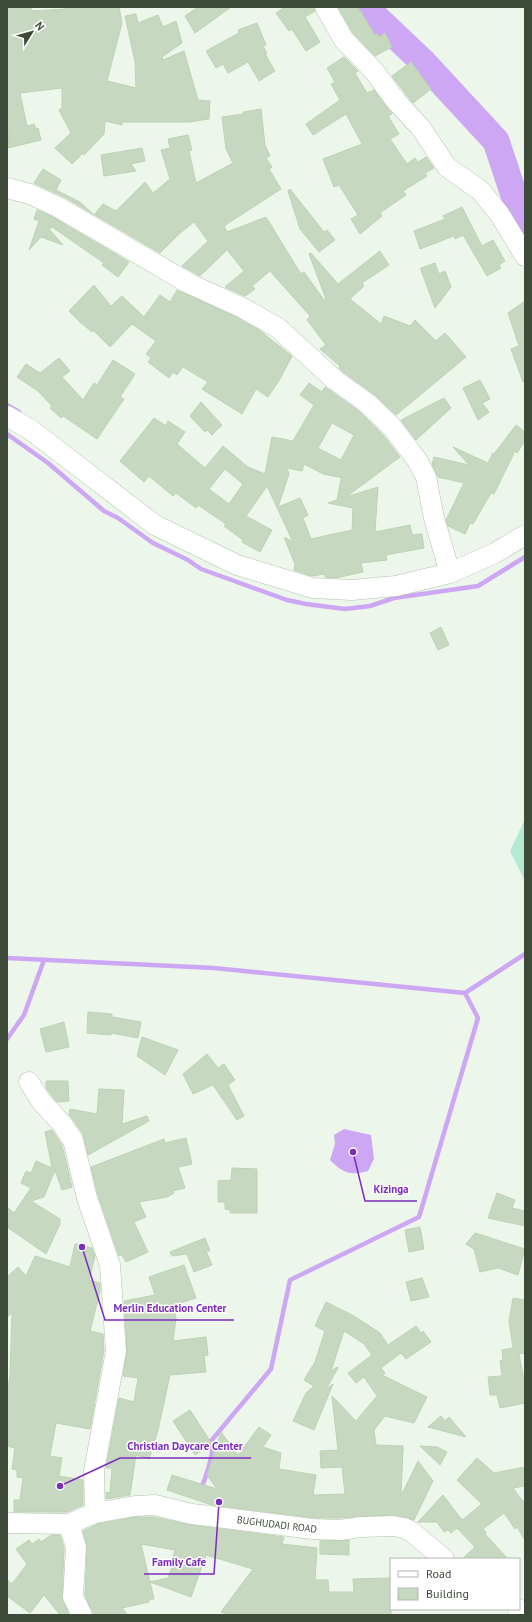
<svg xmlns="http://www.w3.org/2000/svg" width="532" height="1622" font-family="'PT Sans',sans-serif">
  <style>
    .green { fill: #b4ead1 }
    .water { fill: #cda7f3 }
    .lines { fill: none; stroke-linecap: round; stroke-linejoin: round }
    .stream { stroke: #cda7f3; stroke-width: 4.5 }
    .river { stroke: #cda7f3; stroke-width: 27 }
    .building { fill: #c7d8c0; stroke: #bcd3b3; fill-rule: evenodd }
    .minor-casing { stroke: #b2c2ad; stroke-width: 21 }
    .minor { stroke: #fff; stroke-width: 20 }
    .labels { text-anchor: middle; stroke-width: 3; stroke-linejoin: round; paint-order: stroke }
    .street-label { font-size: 10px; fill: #3e4a38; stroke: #fff }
    .leader { fill: none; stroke: #7b2cbf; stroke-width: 1.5 }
    .callout-dot { fill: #7b2cbf; stroke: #fff; stroke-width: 1.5 }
    .callout-label { font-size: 11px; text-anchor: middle; font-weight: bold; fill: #7b2cbf; stroke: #fff; stroke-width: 3; stroke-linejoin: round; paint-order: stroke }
  </style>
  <rect width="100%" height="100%" fill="#edf6eb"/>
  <path class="green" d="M525,819V881L510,851Z"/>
  <path class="water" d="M344,1129L371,1135L374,1159L368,1171C350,1176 343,1173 330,1160L335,1144L334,1135Z"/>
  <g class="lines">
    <g class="stream">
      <path d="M7,405L19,412"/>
      <path d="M7,434L48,463L104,511L118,518L153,543L188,560L201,569L287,600L306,604L345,609L370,606L394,598L478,586L525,557"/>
      <path d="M7,958L214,968L465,993L525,954"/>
      <path d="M7,1039L24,1015L44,960"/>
      <path d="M201,1489C205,1478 216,1452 211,1441L271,1369L290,1280L419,1217L478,1018L465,993"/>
    </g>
    <path class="river" d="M365,7L422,61L496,141L525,228"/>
  </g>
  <g class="building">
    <path d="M7,7H31V11L66,9V7H119L122,23L107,81L136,88L135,62L125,16L136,14L138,23L158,15L163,27L176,21L182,43L162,57L163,60L184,51L198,100L210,101L209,119L189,122H122V125L105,121L104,134L84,155L83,153L72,164L55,148L71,133L59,110L62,108V88L20,93L27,126L34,124L36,129L38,128L41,140L8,148Z"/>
    <path d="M198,7H231L195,33L185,16Z"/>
    <path d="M285,7H314L315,11L305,17L320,42L306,51L292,29L289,31L276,13Z"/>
    <path d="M338,7H358L375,35L377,34L379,37L385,33L392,47L375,56L353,33Z"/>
    <path d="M257,23L266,45L263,46L267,54H265L275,71L259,81L248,62L228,73L223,64L216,68L206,51L239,33L238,30Z"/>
    <path d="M344,57L358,71L355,73L367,93L374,90L392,114L388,116L399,134L390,139L407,164L415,158L418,162L426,157L434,168L425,173L427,176L403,191L406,195L380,213L382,216L360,234L351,219L358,215L339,185L334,187L323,159L362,144L346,114L313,135L306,124L340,100L331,84L335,82L327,68Z"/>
    <path d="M411,62L431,89L413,103L392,76Z"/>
    <path d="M261,109L265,145L270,156L266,158L272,167L269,169L281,189L224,226L227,232L266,217L301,274L304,272L324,300L326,299L309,254L311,253L338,284L380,251L389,265L362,283L364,286L350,299L381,324L384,316L410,326L415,320L436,341L445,333L466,357L396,415L374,394L342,371L339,368L340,366L320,349L326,345L307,320L310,316L270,271L252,286L255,289L245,296L225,287L244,271L227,250L200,276L182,266L208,241L194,222L179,234L160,253L64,197L34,183L43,169L61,180L56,190L80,202L94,215L103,204L116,211L145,182L153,193L170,179L161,150L170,148L168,139L188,135L192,150L189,151L196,183L233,163L226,149L222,117L244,114L243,112Z"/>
    <path d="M142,148L145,161L131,164L136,171L104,176L101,155Z"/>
    <path d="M290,189L324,232L327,230L335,240L319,252L300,229L288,191Z"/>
    <path d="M462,207L482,246L493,240L505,261L499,265L501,268L487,276L463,235L455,239L454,236L420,249L414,231L445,219L443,216Z"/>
    <path d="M37,210L53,217L129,262L118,277L102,265L104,263L52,227L49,229L63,245L41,237L29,250L39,221L34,219Z"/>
    <path d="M435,263L439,274L445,271L451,287L435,308L421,270V268Z"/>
    <path d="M94,285L111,306L122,296L144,317L160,295L170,302L177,290L238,318L259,330L292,356L280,379L268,397L256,389L242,414L202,389L208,382L183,367L177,375L173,372L169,378L148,362L151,358L146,354L156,341L132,324L110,347L93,330L92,332L80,322L69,311Z"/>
    <path d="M525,301V382H523L511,349L519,346L508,313Z"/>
    <path d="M59,358L70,371L62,377L83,400L94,383L97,385L113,360L135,374L120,397L124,399L97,439L63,416L61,418L50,408L52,406L38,391L17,377L26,364L40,373Z"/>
    <path d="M480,380L490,399L482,403L489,412L478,420L463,388Z"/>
    <path d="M309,383L322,392L325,387L360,412L383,435L400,457L346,497L378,487L375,532L410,525L412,535L422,534L424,548L386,555L387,560L361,563L363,572L336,578L325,577V574L312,576L294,570L295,564L284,537L293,542L267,486L246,516L272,530L260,552L242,542L243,540L224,526L226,524L198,505L196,508L176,493L173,496L149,476L144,482L120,461L154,418L166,426L168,421L185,432L177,444L205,468L223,446L248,467L265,474L272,437L293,441L314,405L300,395ZM332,423L354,435L341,460L318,448ZM304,464L323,474L343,478L341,479L337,500L328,503L353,508L352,530L311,539L303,518L308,515L300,498L278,507L289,474L287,468L302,471ZM225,469L243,484L229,504L209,489Z"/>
    <path d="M444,398L451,408L416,440L401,420Z"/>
    <path d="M201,402L222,425L212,435L207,430L205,432L190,416Z"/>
    <path d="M516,425L525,432V441L517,453L515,451L494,494L491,493L473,524L470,523L465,534L448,526L446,520L464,483L438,477L432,465L434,457L469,465L453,447L488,463L493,453L494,454Z"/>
    <path d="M441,627L449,645L438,650L430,633Z"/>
    <path d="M88,1012L112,1014V1017L141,1022L138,1038L111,1033V1035L87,1033Z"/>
    <path d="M64,1022L69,1047L46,1052L40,1029Z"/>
    <path d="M142,1037L178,1050L165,1075L137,1056Z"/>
    <path d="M207,1054L218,1068L224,1064L235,1080L228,1085L244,1116L237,1120L213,1085L193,1094L183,1074Z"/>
    <path d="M46,1081H68L69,1101L57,1102L46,1088Z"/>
    <path d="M99,1089L124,1090L122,1124L147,1116L149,1121L88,1155L83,1134L69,1114L70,1109L97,1114Z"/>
    <path d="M52,1130L62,1145L72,1187L62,1190L55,1170L44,1197L31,1201L60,1219V1224L46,1254L7,1227V1207L14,1213L31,1188L21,1183L26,1171L31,1173L36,1161L52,1168L45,1132Z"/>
    <path d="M186,1138L192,1164L178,1167L185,1188L173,1191L174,1193L167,1197L139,1202L146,1217L134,1222L148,1252L126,1262L122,1255L119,1256L98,1195L91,1167L164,1139L165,1143Z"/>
    <path d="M232,1168L257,1169V1213H230V1210L225,1209V1202H218V1181L231,1180Z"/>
    <path d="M497,1193L515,1200L512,1208L525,1211V1226L488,1218Z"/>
    <path d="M420,1227L424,1249L409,1252L405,1230Z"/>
    <path d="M475,1233L525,1249L518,1275L498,1268L480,1272L474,1249L466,1244Z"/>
    <path d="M205,1238L210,1251H206L212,1265L194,1272L187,1254L172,1256L170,1252Z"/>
    <path d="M75,1244L92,1248L95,1256L89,1280L100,1283V1291L90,1331L103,1334L104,1350L90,1429L56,1423L50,1456L62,1458L59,1476L83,1480V1505L67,1512H14V1500H20L23,1478L17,1477V1470L12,1469L15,1448L7,1446V1383H9L10,1375L12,1313L7,1317V1277L18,1267L26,1276L35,1256L70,1267Z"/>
    <path d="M184,1265L196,1298L174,1305L176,1318L173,1341L206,1337L208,1355L204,1356L206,1372L170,1375L158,1430L149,1459L136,1455L130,1495L106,1499V1492L110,1493L112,1468H106L119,1398L134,1402L138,1378L123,1376L127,1350L124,1301L155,1295L149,1277Z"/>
    <path d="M422,1278L429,1297L411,1301L406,1282Z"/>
    <path d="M513,1298L525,1300V1353L519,1354L525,1385V1403L500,1408L497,1395H490L488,1377L502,1376L500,1361L503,1360L502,1350L513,1348L509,1321Z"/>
    <path d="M326,1302L354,1316L380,1333L388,1345L416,1326L421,1333L423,1331L431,1342L406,1359L401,1353L381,1368L385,1373L382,1375L427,1397L414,1423L385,1416L374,1430L376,1445L403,1446L402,1450L403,1448L401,1496L418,1461L433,1481L414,1520L393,1515L339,1518H314L212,1505L167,1490L172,1475L217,1489L207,1475L221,1432L238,1455L259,1427L271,1435L263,1447L281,1453L279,1469L316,1475L313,1495L345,1494L342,1467L321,1468L320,1451L338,1450L332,1396L356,1421L377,1396L364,1377L356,1383L348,1373L372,1355L364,1344L344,1331L331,1371L337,1367L338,1368L326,1389L333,1384L314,1430L293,1421L306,1393L314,1386L304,1380L315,1362L325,1331L315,1326Z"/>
    <path d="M190,1410L212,1444L195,1455L173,1421Z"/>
    <path d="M441,1416L445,1421L449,1417L466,1437L428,1427Z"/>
    <path d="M420,1446L437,1447L447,1452L440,1465Z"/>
    <path d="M477,1458L494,1473L525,1467V1486L513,1488L525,1504V1540L517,1527L515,1529L504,1513L483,1529L486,1532L485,1534L508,1559H462L475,1547L457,1528L451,1533L448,1530L444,1532L437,1522H418L443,1495L462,1520L482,1504L457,1480Z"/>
    <path d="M136,1517H154L190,1525L284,1537L282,1544L317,1548L315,1580H328L329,1592H354L353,1579L391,1578V1615H229L221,1612L253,1569L206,1555L191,1597L150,1582L168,1578L174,1561L172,1560L175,1550L141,1544L154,1599L149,1600V1602L122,1608L128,1615H93L85,1595L87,1548L83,1531L98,1524Z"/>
    <path d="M51,1535H60L64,1548L62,1596L69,1615H60L44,1595L30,1613L7,1596V1580L12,1584L27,1564L16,1549L29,1540L32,1544L39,1539L41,1542Z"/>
    <path d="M349,1540V1555L320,1554V1541Z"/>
  </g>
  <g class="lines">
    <defs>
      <g id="minor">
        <path d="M325,7L344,40L374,71L396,101L421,128L447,167L481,191L500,215L525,256"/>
        <path d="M7,188L30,194L58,207L190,284L243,308L278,328L335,380L367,403L392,427L417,460L426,477L434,518L450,573"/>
        <path d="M7,416L31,430L155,525L237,565L313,588L352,590L396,586L450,573L495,553L525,535"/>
        <path d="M29,1082L41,1101L62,1124L73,1140L87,1198L110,1265L116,1351L94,1471L95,1513"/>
        <path d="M7,1523L69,1524L95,1513L135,1506L155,1505L192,1514L313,1529L340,1530L361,1527L393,1526L404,1528L412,1532L444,1559"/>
        <path d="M69,1524L76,1547L73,1597L82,1615"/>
        <path d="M518,1609L525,1613"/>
      </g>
    </defs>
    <use href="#minor" class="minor-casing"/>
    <use href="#minor" class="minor"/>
  </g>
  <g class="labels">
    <g class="street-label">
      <text transform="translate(277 1524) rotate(7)" y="4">BUGHUDADI ROAD</text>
    </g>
  </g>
  <path class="leader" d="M353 1152L365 1201H417M82 1247L105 1320H234M60 1486L120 1458H251M219 1502L214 1574H144"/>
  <g class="callout-dot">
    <circle cx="353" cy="1152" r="4"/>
    <circle cx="82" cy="1247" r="4"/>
    <circle cx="60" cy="1486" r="4"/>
    <circle cx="219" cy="1502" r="4"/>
  </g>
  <g class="callout-label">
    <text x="391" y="1193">Kizinga</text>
    <text x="170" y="1312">Merlin Education Center</text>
    <text x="185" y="1450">Christian Daycare Center</text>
    <text x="179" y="1566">Family Cafe</text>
  </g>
  <rect width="532" height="1622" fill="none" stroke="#3e4a38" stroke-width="16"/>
  <rect x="390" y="1558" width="130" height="52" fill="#ffffff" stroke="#b2b7af"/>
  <rect x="398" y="1571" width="20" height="6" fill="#ffffff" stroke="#b2b7af"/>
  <text x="426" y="1578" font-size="12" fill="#3e4a38">Road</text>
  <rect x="398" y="1588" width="20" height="12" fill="#c7d8c0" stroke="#b2b7af"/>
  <text x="426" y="1598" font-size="12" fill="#3e4a38">Building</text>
  <g transform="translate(32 32) rotate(53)" stroke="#ffffff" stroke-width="3" paint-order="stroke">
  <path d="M0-3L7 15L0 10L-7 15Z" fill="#3e4a38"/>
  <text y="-6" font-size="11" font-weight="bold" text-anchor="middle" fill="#3e4a38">N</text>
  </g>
</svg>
